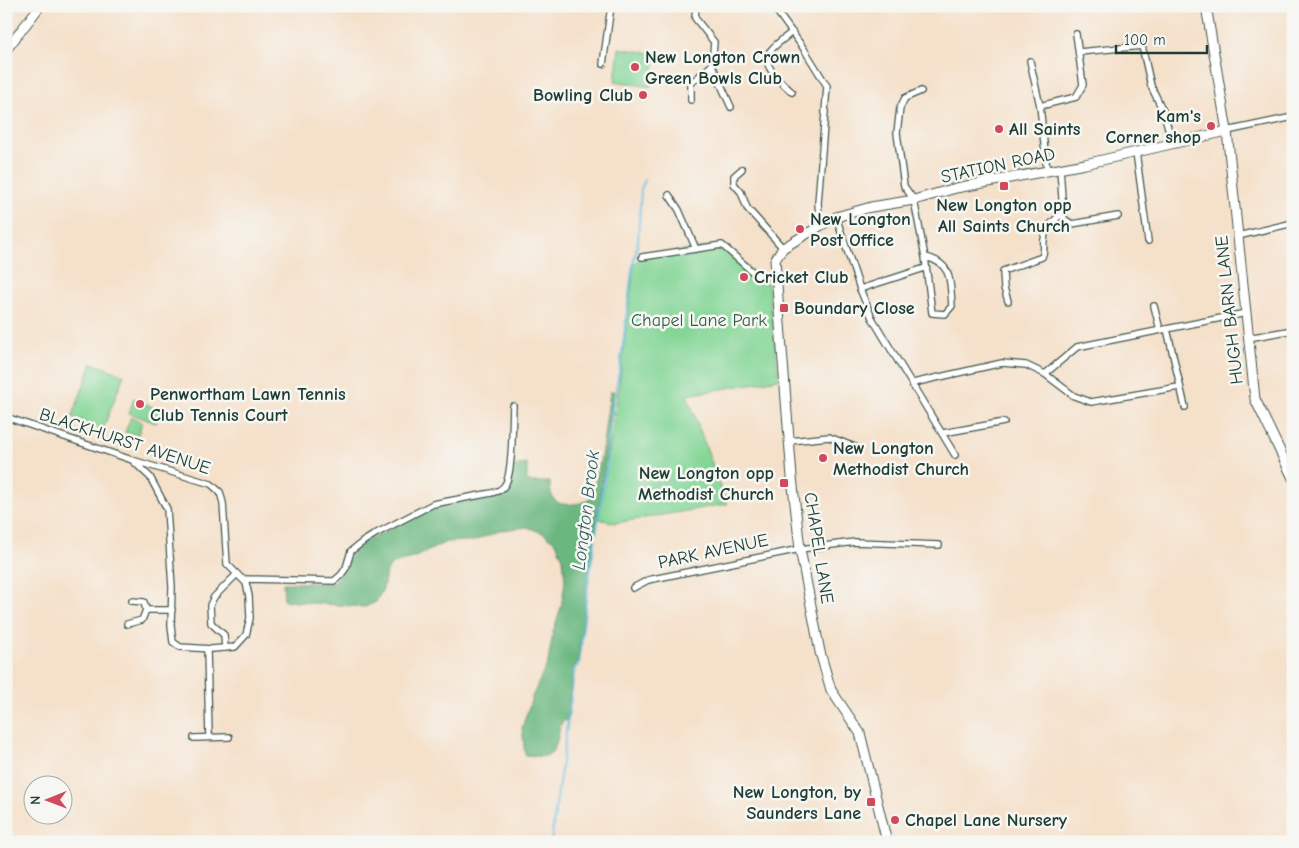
<svg xmlns="http://www.w3.org/2000/svg" width="1299" height="848" font-family="'Comic Neue',sans-serif">
  <style>
    .green { fill: #84d697; stroke: #528a66 }
    .forest { fill: #6bb780; stroke: #457a5a }
    .lines { fill: none; stroke-linecap: round; stroke-linejoin: round }
    .stream { stroke: #67c0e5; stroke-width: 2 }
    .street-casing { stroke: #3f554a; stroke-width: 8 }
    .secondary-casing { stroke: #3f554a; stroke-width: 11 }
    .street { stroke: #fff; stroke-width: 5.5 }
    .secondary { stroke: #fff; stroke-width: 9 }
    .poi-dot { fill: #d1495b; stroke: #f6f6f2; stroke-width: 2 }
    .labels { text-anchor: middle; stroke-width: 5; stroke-linejoin: round; paint-order: stroke }
    .poi-label { font-size: 18px; font-weight: bold; fill: #1f3d34; stroke: #f6f6f2; text-anchor: start }
    .street-label { font-size: 18px; fill: #1f3d34; stroke: #f6f6f2 }
    .park-label { font-size: 18px; fill: #335c48; stroke: #f6f6f2 }
    .water-label { font-size: 19px; font-style: italic; fill: #315e60; stroke: #f6f6f2 }
  </style>
  <rect width="100%" height="100%" fill="#f6f6f2"/>
  <filter id="ink" filterUnits="userSpaceOnUse"><feTurbulence type="fractalNoise" baseFrequency=".02" numOctaves="2"/><feDisplacementMap in="SourceGraphic" scale="10" xChannelSelector="R" yChannelSelector="G"/><feConvolveMatrix kernelMatrix="1 2 1 2 8 2 1 2 1" color-interpolation-filters="sRGB"/></filter>
  <filter id="wash" filterUnits="userSpaceOnUse"><feTurbulence type="fractalNoise" baseFrequency=".0096" numOctaves="4" result="noise"/><feDisplacementMap in="SourceGraphic" scale="20" xChannelSelector="R" yChannelSelector="G"/><feGaussianBlur stdDeviation="1.12" result="paint"/><feColorMatrix in="noise" values="0 0 0 0 0 0 0 0 0 0 0 0 0 0 0 0 0 1.4 0 .05"/><feComposite in="paint" operator="in"/></filter>
  <g filter="url(#wash)">
    <rect width="100%" height="100%" fill="#f5e0c9"/>
    <g class="green">
      <path d="M619,48L656,54L651,87L615,81Z"/>
      <path d="M719,245L768,284L779,379L687,395L727,504L615,523L599,519L619,385L634,264L642,257Z"/>
      <path d="M92,363L124,375L103,429L72,417Z"/>
      <path d="M134,398L161,411L156,423L129,413Z"/>
      <path d="M131,417L142,422L138,435L125,432Z"/>
    </g>
    <path class="forest" d="M615,391C603,482 588,572 578,663L573,668L567,720L562,722C557,732 559,752 545,756C539,757 531,755 525,755L522,728L532,697L548,662L553,632L561,607L565,581L563,559L556,543L543,533L527,527L502,530L474,541L446,542L418,556L391,565L386,573L383,589L376,602L365,607L284,601L283,583H333L355,550L363,543L433,506L498,494L506,489L512,466L527,464V482H550C550,500 556,506 574,504C581,503 586,502 592,497L601,457L610,392Z"/>
    <g class="lines">
      <path class="stream" d="M551,842L575,668L579,665L587,591L607,463L611,413L620,368L632,270L638,241L641,189L645,180"/>
    </g>
  </g>
  <g filter="url(#ink)">
    <g class="lines">
      <defs>
        <g id="street">
          <path d="M696,6L695,18L714,42L712,65L731,107"/>
          <path d="M773,6L804,49L827,86L818,203L820,226"/>
          <path d="M1079,52L1142,46L1151,86L1164,113L1172,143"/>
          <path d="M1030,61L1040,106L1047,171"/>
          <path d="M603,64L611,6"/>
          <path d="M921,91L905,98L900,108L897,133L904,186L914,200L925,257L932,313L945,314L952,306C950,282 953,263 925,257"/>
          <path d="M792,92C782,83 758,64 771,50C777,43 785,38 792,32"/>
          <path d="M691,100V83L712,65"/>
          <path d="M1040,106L1076,97L1083,85L1076,34"/>
          <path d="M1227,131L1293,117"/>
          <path d="M1136,152L1148,241"/>
          <path d="M742,169L734,176V184L741,192L747,208L783,248"/>
          <path d="M669,195L679,210L696,249"/>
          <path d="M1063,213L1064,219L1072,224L1118,216"/>
          <path d="M836,217L860,289L872,318L955,455"/>
          <path d="M1238,236L1293,223"/>
          <path d="M642,257L722,245L755,274L761,277L775,276"/>
          <path d="M860,289L925,268"/>
          <path d="M1008,301L1004,288L1003,271L1042,257C1045,251 1043,246 1044,240C1045,228 1054,220 1063,213L1060,168"/>
          <path d="M1154,306L1160,330"/>
          <path d="M1167,329L1185,407"/>
          <path d="M1248,338L1293,330"/>
          <path d="M1045,374L1077,347L1246,313"/>
          <path d="M913,383L1002,363L1026,365L1045,374L1074,396L1091,402L1179,387"/>
          <path d="M6,417L132,460L211,484L220,492L223,503L227,564L246,583L249,596L250,618L246,635L235,647L212,649L180,647L173,642L171,626L172,587L167,509L150,477L132,460"/>
          <path d="M943,433L1004,422"/>
          <path d="M790,441L829,437L860,449"/>
          <path d="M243,579L334,581L341,575L346,568L351,551L364,541L377,533L433,504L486,494C494,493 503,490 506,483C513,469 512,424 513,406"/>
          <path d="M633,588L648,580L800,549L855,542L939,545"/>
          <path d="M132,601L144,602L146,610H172"/>
          <path d="M127,624L142,620L146,610"/>
          <path d="M225,648L224,635L211,623L210,605L214,597L237,574"/>
          <path d="M207,649L209,737"/>
          <path d="M194,738L229,737"/>
        </g>
        <g id="secondary">
          <path d="M1206,6L1227,131L1255,399L1293,478"/>
          <path d="M6,50L40,6"/>
          <path d="M887,842L860,733L831,690L820,652L800,549L792,477L775,260L783,248L820,226L836,217L871,207L914,200L956,188L1085,164L1227,131"/>
        </g>
      </defs>
      <use href="#street" class="street-casing"/>
      <use href="#secondary" class="secondary-casing"/>
      <use href="#street" class="street"/>
      <use href="#secondary" class="secondary"/>
    </g>
  </g>
  <g class="poi-dot">
    <circle cx="635" cy="67" r="5"/>
    <circle cx="643" cy="95" r="5"/>
    <circle cx="1211" cy="126" r="5"/>
    <circle cx="999" cy="129" r="5"/>
    <rect x="999" y="181" width="10" height="10" rx="2.5"/>
    <circle cx="800" cy="229" r="5"/>
    <circle cx="744" cy="277" r="5"/>
    <rect x="779" y="303" width="10" height="10" rx="2.5"/>
    <circle cx="140" cy="404" r="5"/>
    <circle cx="823" cy="458" r="5"/>
    <rect x="779" y="478" width="10" height="10" rx="2.5"/>
    <rect x="866" y="797" width="10" height="10" rx="2.5"/>
    <circle cx="895" cy="820" r="5"/>
  </g>
  <g class="labels">
    <g class="poi-label">
      <text x="645" y="63">New Longton Crown<tspan x="645" dy="21">Green Bowls Club</tspan></text>
      <text x="633" y="101" text-anchor="end">Bowling Club</text>
      <text x="1201" y="122" text-anchor="end">Kam's<tspan x="1201" dy="21">Corner shop</tspan></text>
      <text x="1009" y="135">All Saints</text>
      <text x="1004" y="211" text-anchor="middle">New Longton opp<tspan x="1004" dy="21">All Saints Church</tspan></text>
      <text x="810" y="225">New Longton<tspan x="810" dy="21">Post Office</tspan></text>
      <text x="754" y="283">Cricket Club</text>
      <text x="794" y="314">Boundary Close</text>
      <text x="150" y="400">Penwortham Lawn Tennis<tspan x="150" dy="21">Club Tennis Court</tspan></text>
      <text x="833" y="454">New Longton<tspan x="833" dy="21">Methodist Church</tspan></text>
      <text x="774" y="479" text-anchor="end">New Longton opp<tspan x="774" dy="21">Methodist Church</tspan></text>
      <text x="861" y="798" text-anchor="end">New Longton, by<tspan x="861" dy="21">Saunders Lane</tspan></text>
      <text x="905" y="826">Chapel Lane Nursery</text>
    </g>
    <g class="street-label">
      <text transform="translate(998 165) rotate(-12)" y="6">STATION ROAD</text>
      <text transform="translate(1229 310) rotate(-96)" y="6">HUGH BARN LANE</text>
      <text transform="translate(125 441) rotate(18)" y="6">BLACKHURST AVENUE</text>
      <text transform="translate(819 548) rotate(81)" y="6">CHAPEL LANE</text>
      <text transform="translate(713 551) rotate(-12)" y="6">PARK AVENUE</text>
    </g>
    <g class="park-label">
      <text x="699" y="326">Chapel Lane Park</text>
    </g>
    <g class="water-label">
      <text transform="translate(585 510) rotate(-83)" y="7">Longton Brook</text>
    </g>
  </g>
  <rect width="1299" height="848" fill="none" stroke="#f6f6f2" stroke-width="25"/>
  <g transform="translate(48 800) rotate(269)"><circle r="24" fill="#f6f6f2" stroke="#a0aca6"/>
  <path d="M0-4L9 19L0 12L-9 19Z" fill="#d1495b"/>
  <text y="-8" font-size="14" font-weight="bold" text-anchor="middle" fill="#1f3d34">N</text>
  </g>
  <path d="M1116 45v8h91v-8" fill="none" stroke="#1f3d34" stroke-width="2.5"/>
  <text x="1124" y="45" font-size="15" fill="#1f3d34" stroke="#f6f6f2" stroke-width="4" paint-order="stroke">100 m</text>
</svg>
